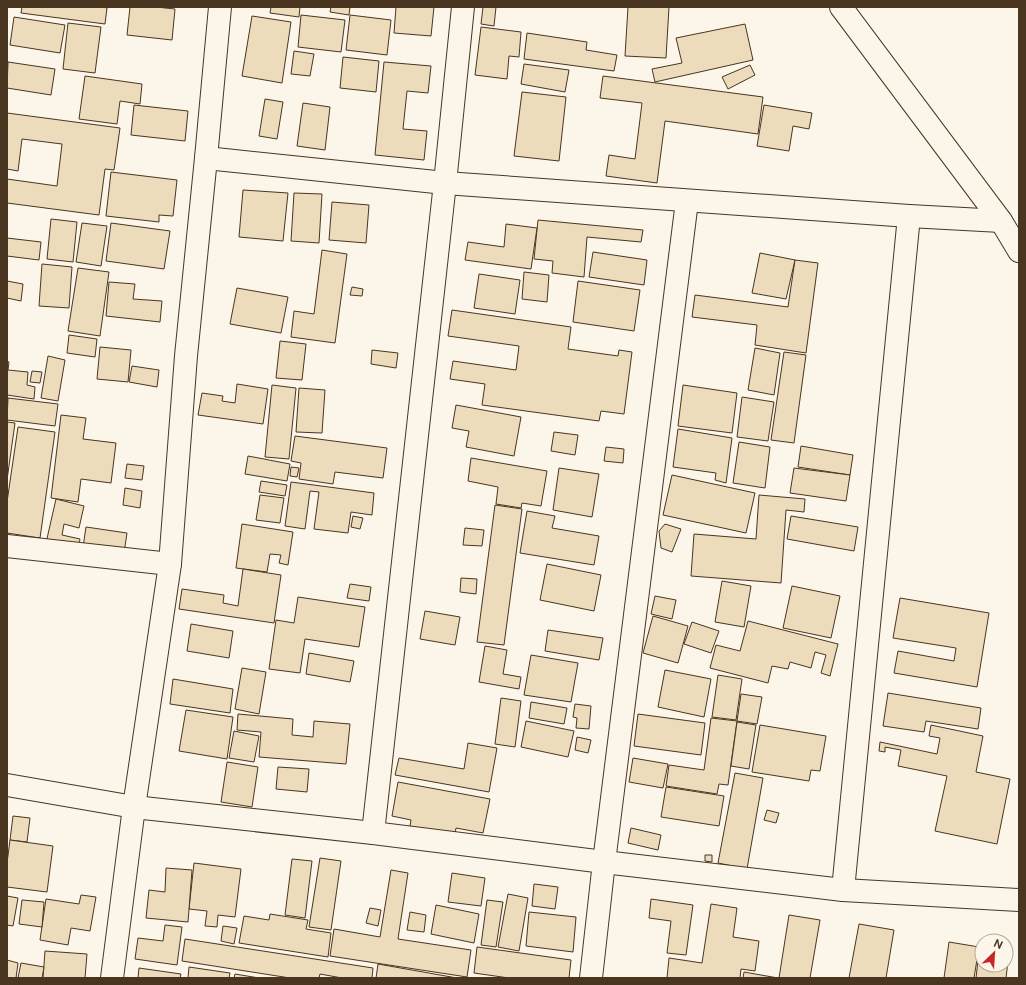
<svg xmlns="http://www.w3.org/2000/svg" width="1026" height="985" font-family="'Public Sans',sans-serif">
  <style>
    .building { fill: #ecdcbc; stroke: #4a3520 }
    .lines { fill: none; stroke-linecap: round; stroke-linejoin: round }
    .street-casing { stroke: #4a3520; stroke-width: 24 }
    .street { stroke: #fbf6e9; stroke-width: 22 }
  </style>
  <rect width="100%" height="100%" fill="#fbf6e9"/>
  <g class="building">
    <path d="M22,7H103L107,8L105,24L21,13Z"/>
    <path d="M130,7H156L175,9L172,40L127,35Z"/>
    <path d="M271,7H300L299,17L270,13Z"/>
    <path d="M331,7H350L349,15L330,12Z"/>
    <path d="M396,7H434L431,36L394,33Z"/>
    <path d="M483,7H496L494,26L481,24Z"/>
    <path d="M628,7H669L666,58L625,56Z"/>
    <path d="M301,15L345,20L341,52L298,47Z"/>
    <path d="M350,15L391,20L387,55L346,50Z"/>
    <path d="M252,16L291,22L282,83L242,76Z"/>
    <path d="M14,17L65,25L60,53L10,45Z"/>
    <path d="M68,23L101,27L95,73L63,69Z"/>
    <path d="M745,24L753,60L655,82L652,69L682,63L676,38Z"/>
    <path d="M481,27L521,32L519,57L509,56L507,79L475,75Z"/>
    <path d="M527,33L587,42L586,50L617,55L614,71L524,59Z"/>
    <path d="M294,51L314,54L310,76L291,74Z"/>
    <path d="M343,57L379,61L376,92L340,88Z"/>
    <path d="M8,62L55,69L51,95L7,88Z"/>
    <path d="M384,62L431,66L428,93L407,91L403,129L427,131L424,160L375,155Z"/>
    <path d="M524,64L569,70L565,92L521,84Z"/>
    <path d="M750,65L755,75L728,89L722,77Z"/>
    <path d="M85,76L142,84L140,104L120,101L117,124L79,119Z"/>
    <path d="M603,76L763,97L758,134L665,121L657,183L606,176L609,155L635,159L642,103L600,98Z"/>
    <path d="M522,92L566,97L559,161L514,156Z"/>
    <path d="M265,99L283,102L277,139L259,136Z"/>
    <path d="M303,103L330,107L325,150L297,146Z"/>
    <path d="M134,105L188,111L185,141L131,135Z"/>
    <path d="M764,105L812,113L809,129L793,126L789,151L757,146Z"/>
    <path d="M7,113L120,128L114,170L105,169L99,215L7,203V179L57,186L62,144L22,139L18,171L7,169Z"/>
    <path d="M111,172L177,180L173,216L159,215V222L106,216Z"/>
    <path d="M243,190L288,193L283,241L239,237Z"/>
    <path d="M294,193L322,194L319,243L291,241Z"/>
    <path d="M332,202L369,205L366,243L329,240Z"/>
    <path d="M51,219L77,222L73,262L47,259Z"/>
    <path d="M538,220L643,230L641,242L587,237L584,277L552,273L553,261L534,259Z"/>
    <path d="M82,223L107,226L101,266L76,262Z"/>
    <path d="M111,223L170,231L164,269L106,261Z"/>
    <path d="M506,224L537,228L531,269L465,260L468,242L504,247Z"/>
    <path d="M7,238L41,242L39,260L7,256Z"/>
    <path d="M322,250L347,254L335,343L291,337L294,311L314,314Z"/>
    <path d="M593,252L647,260L644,285L589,277Z"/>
    <path d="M760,253L795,260L786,299L752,293Z"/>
    <path d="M795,260L818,263L806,353L755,345L757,325L692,317L695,295L788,307Z"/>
    <path d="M42,264L72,267L69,308L39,306Z"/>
    <path d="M78,268L109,272L100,336L68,331Z"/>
    <path d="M524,272L549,275L547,302L522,299Z"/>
    <path d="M479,274L520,280L515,314L474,308Z"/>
    <path d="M7,281L23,284L21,301L7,298Z"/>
    <path d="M578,281L640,290L634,331L573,322Z"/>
    <path d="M109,282L135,284L133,299L162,301L160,322L106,316Z"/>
    <path d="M352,287L363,289L362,296L350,295Z"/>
    <path d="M237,288L288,297L281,333L230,324Z"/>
    <path d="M452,310L571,327L568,349L618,356L619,350L632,352L624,414L601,411L599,421L482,405L485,384L450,379L453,361L516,370L519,346L448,336Z"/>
    <path d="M69,335L97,339L95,357L67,353Z"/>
    <path d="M280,341L306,344L302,380L276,378Z"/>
    <path d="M100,347L131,350L128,382L97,379Z"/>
    <path d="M755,348L780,353L774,395L748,390Z"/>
    <path d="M372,350L398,353L396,368L371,364Z"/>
    <path d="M784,352L806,355L794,443L771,440Z"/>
    <path d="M48,356L65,360L58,401L41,398Z"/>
    <path d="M7,361L9,362L8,370L28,372L27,385L35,387L34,399L7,395Z"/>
    <path d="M132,366L159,370L157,387L129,382Z"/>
    <path d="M32,371L42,372L40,383L30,382Z"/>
    <path d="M237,384L268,389L263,424L198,415L202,393L223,396L222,401L235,403Z"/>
    <path d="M272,385L296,388L289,459L265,457Z"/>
    <path d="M683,385L737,393L732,433L678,426Z"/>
    <path d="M299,388L325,390L322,433L296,432Z"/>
    <path d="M742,397L774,402L768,441L737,437Z"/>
    <path d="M8,398L58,404L55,426L7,420Z"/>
    <path d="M456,405L521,417L514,456L466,447L469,431L452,428Z"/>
    <path d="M61,415L86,418L83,439L116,443L111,483L81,479L78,502L51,498Z"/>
    <path d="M7,422L15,423L7,480Z"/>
    <path d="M18,427L55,432L40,538L7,533V502Z"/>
    <path d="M678,429L732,438L726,483L715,480L716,473L673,467Z"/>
    <path d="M554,432L578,435L575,455L551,451Z"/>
    <path d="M295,436L387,448L383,478L335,472L333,484L299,479L301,463L291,461Z"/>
    <path d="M739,442L770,447L765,488L733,483Z"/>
    <path d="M801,446L853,455L850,475L798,467Z"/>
    <path d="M606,447L624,449L623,463L604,461Z"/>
    <path d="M248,456L290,464L287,481L245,474Z"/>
    <path d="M471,458L547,471L541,506L522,503L521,508L496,504L498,487L468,481Z"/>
    <path d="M127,464L144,466L142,480L125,478Z"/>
    <path d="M291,467L299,468L297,477L290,476Z"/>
    <path d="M559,468L599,474L592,517L553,510Z"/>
    <path d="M794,468L850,475L846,501L790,493Z"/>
    <path d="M672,475L755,493L746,533L663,515Z"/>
    <path d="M261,481L287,485L285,496L259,492Z"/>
    <path d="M291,482L374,493L372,515L351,512L348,533L314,529L319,492L310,491L305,529L285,526Z"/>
    <path d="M125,488L142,491L140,508L123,505Z"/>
    <path d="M260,495L284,498L280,523L256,520Z"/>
    <path d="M759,495L805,499L804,512L786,510L781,583L691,576L694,534L756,539Z"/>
    <path d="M56,499L84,506L79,528L64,524L62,535L80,539L78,550L46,543Z"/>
    <path d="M495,505L522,509L504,645L477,642Z"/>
    <path d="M527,511L555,516L552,528L599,536L594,565L520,553Z"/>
    <path d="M353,516L363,518L360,529L351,527Z"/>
    <path d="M791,516L858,527L854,551L787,539Z"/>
    <path d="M242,524L293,532L288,565L279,563L281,555L270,554L267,572L236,568Z"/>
    <path d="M665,524L681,529L672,552L661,548L659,531Z"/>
    <path d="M86,527L127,533L124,553L83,547Z"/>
    <path d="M465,528L484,530L482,546L463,545Z"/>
    <path d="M547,564L601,575L594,611L540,600Z"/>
    <path d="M243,569L281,575L274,623L179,609L182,589L224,595L223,603L238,606Z"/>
    <path d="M461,578L477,579L476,594L460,592Z"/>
    <path d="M722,581L751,586L744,627L715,622Z"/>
    <path d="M350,584L371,587L369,601L347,598Z"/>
    <path d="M792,586L840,596L831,638L783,628Z"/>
    <path d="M655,596L676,600L672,619L651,614Z"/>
    <path d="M298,597L365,607L359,647L305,639L300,673L269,669L276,620L294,623Z"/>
    <path d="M900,598L989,613L977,687L894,673L898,651L954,661L956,648L893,638Z"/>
    <path d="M425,611L460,617L455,645L420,639Z"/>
    <path d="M653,616L688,626L678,663L643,653Z"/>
    <path d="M748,621L838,644L830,676L821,673L826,655L815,652L811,668L790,662L788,669L772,666L768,683L710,668L716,645L740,651Z"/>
    <path d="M692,622L719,631L711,653L684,644Z"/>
    <path d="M191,624L233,631L229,658L187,651Z"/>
    <path d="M548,630L603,638L599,660L545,651Z"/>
    <path d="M485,646L507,650L503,674L521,677L519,689L479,682Z"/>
    <path d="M309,653L354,661L350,682L306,674Z"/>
    <path d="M531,655L578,663L571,702L524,695Z"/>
    <path d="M242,668L266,672L259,714L235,709Z"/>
    <path d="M665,670L711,679L704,717L658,707Z"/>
    <path d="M718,675L742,679L736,720L712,717Z"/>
    <path d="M173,679L233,689L230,713L170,704Z"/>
    <path d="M888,693L981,708L978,729L926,721L924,732L883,726Z"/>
    <path d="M741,694L762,697L757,724L737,721Z"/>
    <path d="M501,698L521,701L515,747L495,744Z"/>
    <path d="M531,702L567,708L564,724L529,718Z"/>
    <path d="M575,704L591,706L589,729L576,728L577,718L573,717Z"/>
    <path d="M186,710L233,717L227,759L179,751Z"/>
    <path d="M238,714L293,719L292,735L313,737L314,721L350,724L346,764L259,757L261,732L237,730Z"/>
    <path d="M638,714L705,723L701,755L634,746Z"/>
    <path d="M711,718L737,721L728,785L719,784L717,794L666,786L669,765L704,770Z"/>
    <path d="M526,721L574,731L568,757L521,747Z"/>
    <path d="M737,722L756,725L749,769L731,766Z"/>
    <path d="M760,725L826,736L820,771L811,770L809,781L752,772Z"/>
    <path d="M931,725L983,736L976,772L1010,779L997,844L935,831L947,776L898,766L901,750L885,747V752L879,751L880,742L937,754L940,738L929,736Z"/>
    <path d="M234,731L259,736L254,762L229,758Z"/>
    <path d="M577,737L591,740L588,753L575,750Z"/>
    <path d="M468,743L497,748L489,792L395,775L399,758L464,769Z"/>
    <path d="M633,758L668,764L663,788L629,782Z"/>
    <path d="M227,762L258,767L252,807L221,802Z"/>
    <path d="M278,767L309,769L307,792L276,789Z"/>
    <path d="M735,773L763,778L747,869L718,863Z"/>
    <path d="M398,782L490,799L483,833L456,828L454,841L409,832L411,820L392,816Z"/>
    <path d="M666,787L724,796L719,826L661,817Z"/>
    <path d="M767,810L779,813L776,823L764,820Z"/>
    <path d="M13,816L30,818L27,842L10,840Z"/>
    <path d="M631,828L661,835L658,850L628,843Z"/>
    <path d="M10,840L53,846L47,892L7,887V863Z"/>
    <path d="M705,855H712V862L705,861Z"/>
    <path d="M320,858L341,861L331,930L309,927Z"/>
    <path d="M292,859L312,861L305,918L285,915Z"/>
    <path d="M194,863L241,869L235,917L218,915L217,927L205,926L207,911L189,909Z"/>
    <path d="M166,868L192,870L188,922L146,918L149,890L165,892Z"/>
    <path d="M391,870L408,873L398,939L471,950L467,977L330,956L334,929L380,937Z"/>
    <path d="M452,873L485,878L481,906L448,902Z"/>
    <path d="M534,884L558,887L555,909L532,906Z"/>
    <path d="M508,894L528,898L519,951L498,947Z"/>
    <path d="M81,895L96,897L90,931L71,928L68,945L40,940L46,899L79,904Z"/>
    <path d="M7,896L18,898L13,926L7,925Z"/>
    <path d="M651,899L693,905L686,955L667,953L671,921L649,918Z"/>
    <path d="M22,900L44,902L42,927L19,924Z"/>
    <path d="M487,900L503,902L496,947L481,945Z"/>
    <path d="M711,904L737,908L733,937L759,941L755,971L741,969L740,978H667L669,958L702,963Z"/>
    <path d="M436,905L479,914L474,943L431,934Z"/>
    <path d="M370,908L381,910L378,926L366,923Z"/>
    <path d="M410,912L426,915L424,932L407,930Z"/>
    <path d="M529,912L576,917L573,952L526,946Z"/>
    <path d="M270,914L308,920L306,929L331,933L328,957L239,943L244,916L269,920Z"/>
    <path d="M789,915L820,920L810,978H779Z"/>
    <path d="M859,924L894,930L886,978H849Z"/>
    <path d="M165,925L182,927L177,965L135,959L138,938L163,941Z"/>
    <path d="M223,926L237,928L234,944L221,941Z"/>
    <path d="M185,939L373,968L372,978H342L320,974L319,978H290L182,961Z"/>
    <path d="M949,942L979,947L974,978H944Z"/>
    <path d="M980,942H982V965H1006V945H1010L1006,978H976Z"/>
    <path d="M477,947L571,960L569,978H509L474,973Z"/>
    <path d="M45,951L87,954L85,978H43Z"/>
    <path d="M7,960L18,963L16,978H7Z"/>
    <path d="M21,963L44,967L42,978H18Z"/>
    <path d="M378,964L457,978H376Z"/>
    <path d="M189,967L230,973L229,978H188Z"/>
    <path d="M139,968L181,974L180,978H138Z"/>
    <path d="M744,972L778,978H743Z"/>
    <path d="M235,974L259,978H234Z"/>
  </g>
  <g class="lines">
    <defs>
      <g id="street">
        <path d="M841,7L1001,221L1019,251"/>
        <path d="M206,158L445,183L909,216L1001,221"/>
        <path d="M7,546L170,564"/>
        <path d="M7,785L134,807L373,833L604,862L843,890L1019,900"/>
        <path d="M373,833L445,183L463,7"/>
        <path d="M843,890L909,216"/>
        <path d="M112,978L134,807L170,564L186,356L206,158L220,7"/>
        <path d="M591,978L604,862L687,201"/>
      </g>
    </defs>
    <use href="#street" class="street-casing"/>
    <use href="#street" class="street"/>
  </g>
  <rect width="1026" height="985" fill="none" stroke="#4a3520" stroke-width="16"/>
  <g transform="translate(994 953) rotate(25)"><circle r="19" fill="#fbf6e9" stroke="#b4a999"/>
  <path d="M0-3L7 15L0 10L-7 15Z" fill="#c62828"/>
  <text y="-6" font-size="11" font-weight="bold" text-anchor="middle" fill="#4a3520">N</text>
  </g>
</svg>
